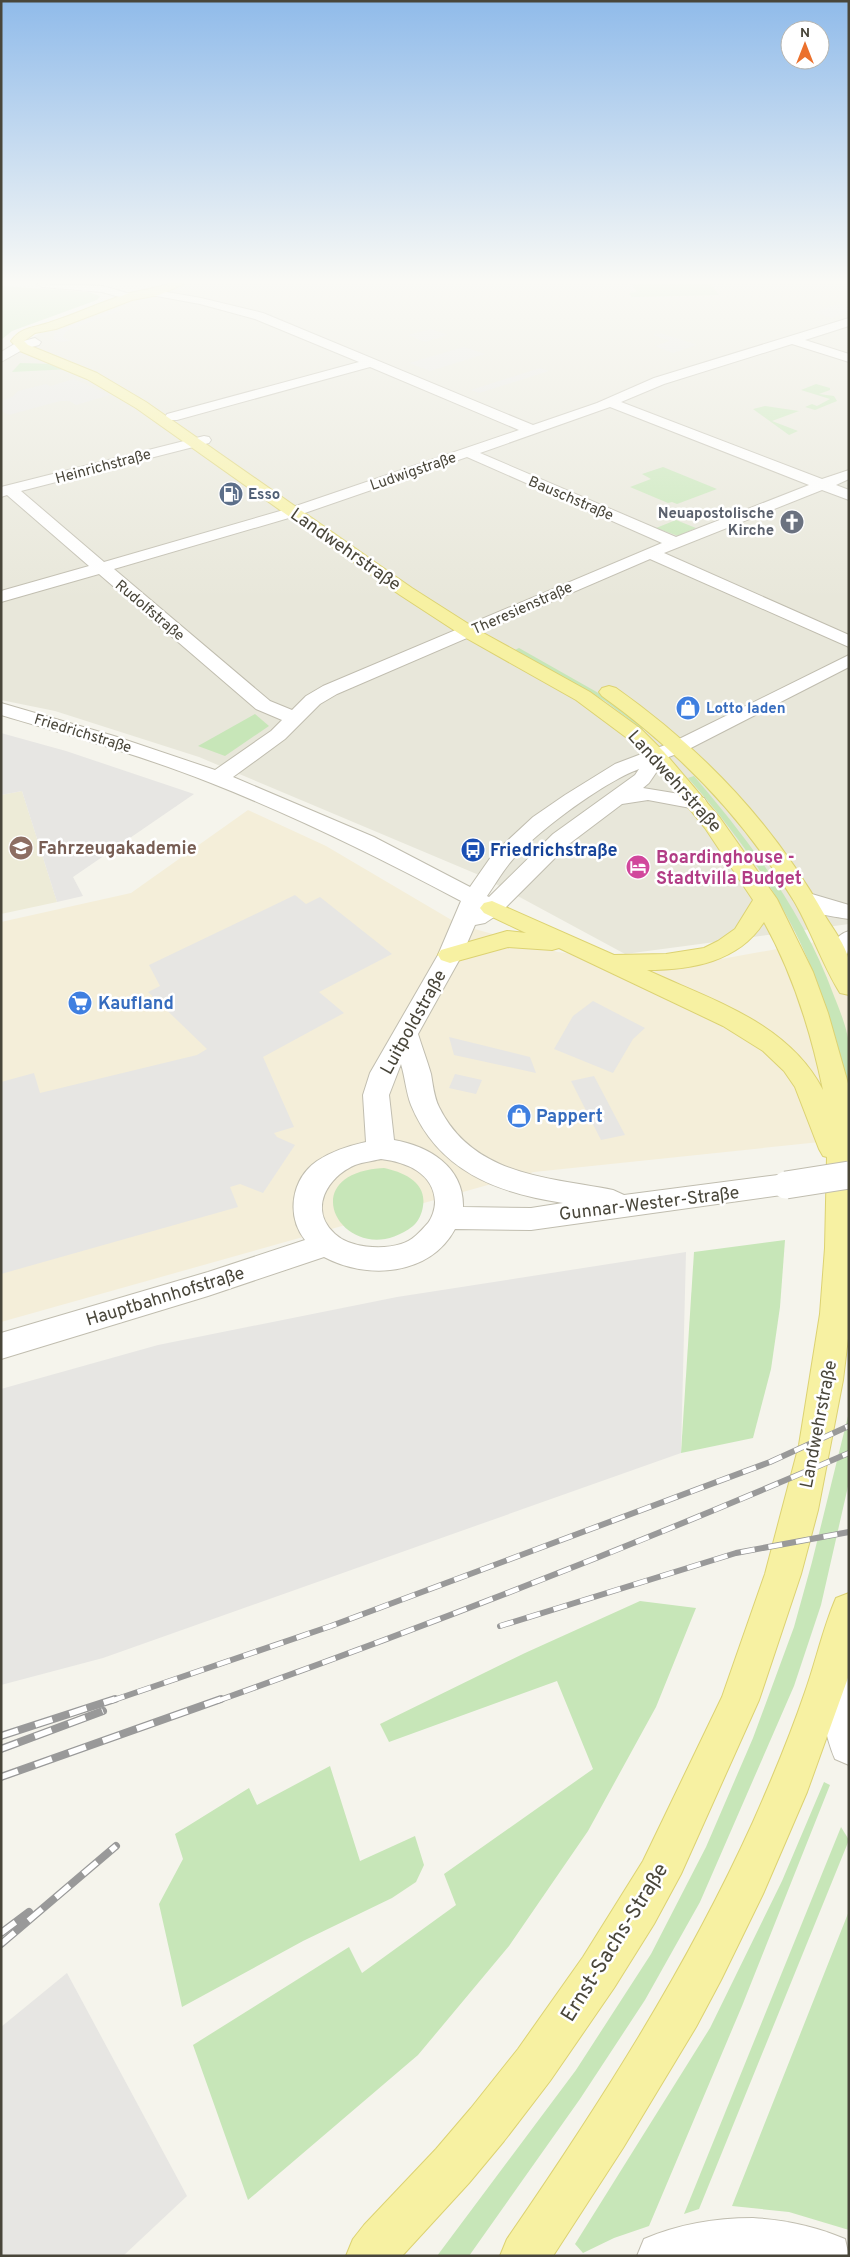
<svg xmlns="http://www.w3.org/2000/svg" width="850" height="2257" font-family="Overpass,sans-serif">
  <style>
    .residential { fill: #e8e7da }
    .commercial { fill: #f4eed9 }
    .education { fill: #edebd7 }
    .green { fill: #c7e6b8 }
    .parking { fill: #e7e6e3 }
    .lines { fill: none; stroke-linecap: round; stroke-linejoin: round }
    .minor-casing { stroke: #c0bdaf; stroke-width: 2 }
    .major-casing { stroke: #dcd272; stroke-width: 2 }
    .minor { fill: #fff; fill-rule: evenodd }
    .major { fill: #f7f1a2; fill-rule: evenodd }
    .rail-far1-casing { stroke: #999; stroke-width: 6 }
    .rail-casing { stroke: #999; stroke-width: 8 }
    .rail-far1 { stroke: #fff; stroke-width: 4.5; stroke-dasharray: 14; stroke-linecap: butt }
    .rail { stroke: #fff; stroke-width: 5.5; stroke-dasharray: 18; stroke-linecap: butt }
    .minor-bridge-casing { stroke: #c0bdaf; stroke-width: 29; stroke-linecap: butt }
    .minor-bridge { stroke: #fff; stroke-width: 27 }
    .labels { text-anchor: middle; stroke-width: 5; stroke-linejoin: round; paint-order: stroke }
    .far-street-label { font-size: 15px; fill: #49463a; stroke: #fff }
    .far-service-label { font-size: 15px; font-weight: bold; fill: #4e5e75; stroke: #fff; text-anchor: start }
    .far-worship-label { font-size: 15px; font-weight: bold; fill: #5b616d; stroke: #fff; text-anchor: end }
    .far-shop-label { font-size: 15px; font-weight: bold; fill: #366cbe; stroke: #fff; text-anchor: start }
    .street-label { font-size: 18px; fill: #49463a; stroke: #fff }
    .education-label { font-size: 18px; font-weight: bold; fill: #785e54; stroke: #fff; text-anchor: start }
    .transit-label { font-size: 18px; font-weight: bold; fill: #164399; stroke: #fff; text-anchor: start }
    .hotel-label { font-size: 18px; font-weight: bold; fill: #b23c85; stroke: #fff; text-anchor: start }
    .shop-label { font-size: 18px; font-weight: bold; fill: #366cbe; stroke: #fff; text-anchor: start }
    .near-street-label { font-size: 21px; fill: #49463a; stroke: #fff }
  </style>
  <rect width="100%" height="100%" fill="#f5f4ec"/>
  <path class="residential" d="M188,284H849V924L625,954L479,875L199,757L55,711L1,700V357L9,350L55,325Z"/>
  <path class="commercial" d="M248,810L326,846L460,925L558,952L677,967L849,936V1139L534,1172L1,1322V922L131,893Z"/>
  <path class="education" d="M22,791L57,902L1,914V795Z"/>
  <g class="green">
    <path d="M632,284H710L719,295L632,297L629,293L637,292Z"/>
    <path d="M1,286L88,292L100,296L97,300L12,331L1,340Z"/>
    <path d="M20,363L56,364L71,369L12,372Z"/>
    <path d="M816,384L830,388V390L819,394L834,396L837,401L815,410L805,407L812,404L817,406L830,399L801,390Z"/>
    <path d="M765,406L799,411L772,421L798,431L789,435L753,409Z"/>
    <path d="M663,467L717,489L677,504L672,502L668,503L630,487L651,479L642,474Z"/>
    <path d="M676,520L696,528L678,536L656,528Z"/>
    <path d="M519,648L609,699L646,726L642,729L605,701L515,650Z"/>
    <path d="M255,714L269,726L225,756L198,746Z"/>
    <path d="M694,776C751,843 804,913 834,996C840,1011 847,1028 849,1044C850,1060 849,1077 849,1093C822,964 775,876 688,778Z"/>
    <path d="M384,1168C403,1172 427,1182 423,1206C422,1213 419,1221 413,1226C348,1276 286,1173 384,1168Z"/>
    <path d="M785,1240L780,1307L771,1369L753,1438L681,1453L694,1252Z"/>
    <path d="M849,1412V1482L821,1605L794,1686L700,1902L645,2000L580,2099L469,2256H437L576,2070L651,1954L706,1847L753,1738L794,1627L812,1562Z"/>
    <path d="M640,1601L696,1608L656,1707L588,1831L509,1946L418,2055L248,2200L193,2045L349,1947L362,1973L456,1905L444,1874L593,1769L557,1681L389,1742L380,1724L525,1653Z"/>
    <path d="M330,1766L360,1861L415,1836L424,1865L416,1882L392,1898L303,1941L182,2007L159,1904L183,1859L175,1834L249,1788L257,1805Z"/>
    <path d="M824,1782L830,1785L742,2006L649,2226L614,2238L583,2253L575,2244L710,2028L782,1881Z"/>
    <path d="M841,1827L849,1840L699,2209L684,2214Z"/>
    <path d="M849,1911V2230L789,2212L732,2206Z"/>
  </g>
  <g class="parking">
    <path d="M838,304L849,308V312L832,318L814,312Z"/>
    <path d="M119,308L122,310L66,331L63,337L70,341L59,342L53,339L55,333L61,329Z"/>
    <path d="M431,329L448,335L425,342L408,335Z"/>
    <path d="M661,333L697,345L673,353L655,346L670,341L653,335Z"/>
    <path d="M464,347L485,354L430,371L409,363Z"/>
    <path d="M540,368L549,371L479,393L471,390Z"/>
    <path d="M74,379L110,395L76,405L69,401H60L9,415L1,411V401L12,397L18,391L46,384L50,386Z"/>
    <path d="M1,733L66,751L194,794L73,877L83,896L57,902L22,791L1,795Z"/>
    <path d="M295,895L306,904L320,897L392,954L319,992L344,1013L263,1057L294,1127L274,1133L277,1137L295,1145L263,1193L240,1184L230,1187L238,1207L1,1274V1082L34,1073L40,1093L197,1055L207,1049L148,992L160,986L149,965Z"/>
    <path d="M593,1001L645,1028L633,1039L613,1073L554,1049L573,1016Z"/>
    <path d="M449,1037L530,1057L536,1073L454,1055Z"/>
    <path d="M455,1074L482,1080L476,1094L449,1088Z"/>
    <path d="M594,1076L625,1135L601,1140L571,1081Z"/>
    <path d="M686,1252L681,1453L103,1658L1,1685V1389L158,1345L397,1297Z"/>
    <path d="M67,1973L187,2196L123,2256H1V2027Z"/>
  </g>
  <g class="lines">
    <defs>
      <g id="minor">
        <path d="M37,284L103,286L134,295L136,297L130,300L102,292L42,287Z"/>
        <path d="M155,290L201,298L263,313L533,425L597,403L654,378L849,318V326L805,340L849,354V362L792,344L664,384L621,402L822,479L849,470V479L836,485L849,490V500L822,490L664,553L849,635V647L650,559L337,694L320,704L285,739L233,777L374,837L470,887L493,854L533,817L565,795L615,764L673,742L849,655V667L687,750L666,758L649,783L643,788L704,798L707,803L704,808L696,809L648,800L622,804L569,844L500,913L485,923L475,925L462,955L418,1034C422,1047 427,1060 431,1074C433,1085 434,1097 439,1107C473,1176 548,1177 613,1190L624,1195L786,1174L796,1177L800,1185L796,1193L531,1230L455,1229C430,1276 367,1280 324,1257L208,1296L1,1359V1333L208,1272L305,1240C286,1216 291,1179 317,1161C332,1151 348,1146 366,1142L363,1095L370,1073L438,955L461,901C380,858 297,817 211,783C143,756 72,736 1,715V703L114,736L215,770L271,731L282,720L256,709L99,574L1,602V591L89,566L7,495L1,497V487L204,436L209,437L211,440L209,443L21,491L104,562L287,509L519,430L370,367L177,420H167L165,417L167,414L359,362L255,319L200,304L151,295V291ZM610,407L809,485L676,537L480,453ZM467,457L662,543L323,686L306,696L292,710L270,701L114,569L299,515ZM639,769L635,775L553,834L489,897L487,896C494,886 501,874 509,864C533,834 602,783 639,769ZM401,1064C405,1077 406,1092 411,1105C438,1171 497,1193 563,1203L531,1208L463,1207C464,1167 429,1146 394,1140L389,1095ZM381,1159C406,1162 434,1173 435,1202C435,1209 432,1218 428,1223C420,1232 412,1241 401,1244C382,1250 350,1248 335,1234C308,1210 327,1177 355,1165C363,1162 373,1161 381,1159Z"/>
        <path d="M35,338L41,342L39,345L24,349L1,362V352L16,343Z"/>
        <path d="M805,892L849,905V919C832,916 803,914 793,899L797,894Z"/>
        <path d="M849,931C849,949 850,968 827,961L824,956C831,946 837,934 849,931Z"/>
        <path d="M836,1643L849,1648V1765L835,1759C825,1736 815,1688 817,1663C818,1658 821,1653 823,1649Z"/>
        <path d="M753,2218C785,2220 815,2226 845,2239L849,2256H637L644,2239C679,2224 714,2218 753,2218Z"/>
      </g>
      <g id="major">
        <path d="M168,284H184L159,295L132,300L56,329L35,333L24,341L28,345L97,373L146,402L412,588L478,630L590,692L641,729L664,752L720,818L777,899L813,972L828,1013L849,1087V1330L843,1380L818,1510L801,1574L759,1700L681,1874L654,1924L614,1988L550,2081L504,2141L469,2183L402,2256H346L353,2239L364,2225L436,2149L471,2108L518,2049L583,1957L643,1861L722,1697L765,1574L799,1445L820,1314L825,1248L827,1157L823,1156L819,1149L795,1087L784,1071L763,1051L723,1026L559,948L552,950L508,947L450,963L441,960L438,955L441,950L507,931L526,933L484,913L480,908L484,903L492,901L614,955L666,954L704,948L718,941L735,929L753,900L705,828L650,760L627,738L576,700L466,638L400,595L136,408L87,379L20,351L11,341C22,326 35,328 51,322C76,314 101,302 127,294C140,290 154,289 168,284ZM764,922C793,974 811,1032 823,1090C788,1022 711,1000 647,970C691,970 739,962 764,922Z"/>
        <path d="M609,686L616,688C701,748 773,823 824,914C832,928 846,945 849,961C850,972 849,984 849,995L840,993C822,964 811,930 794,901C744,819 680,752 602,696L599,692L602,688Z"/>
        <path d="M849,1593V1675L807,1792L763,1894L721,1980L696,2027L623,2148L553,2256H500L507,2239C599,2105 686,1970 753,1822C772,1779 790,1736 805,1692C816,1661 823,1628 836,1598Z"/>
      </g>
    </defs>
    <use href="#minor" class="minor-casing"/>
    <use href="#major" class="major-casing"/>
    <use href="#minor" class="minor"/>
    <use href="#major" class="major"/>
    <defs>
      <g id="rail-far1">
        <path d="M500,1626L736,1553L849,1532"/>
        <path d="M111,1701L331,1626L770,1462L849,1426"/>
        <path d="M217,1701C430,1625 641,1543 849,1453"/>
      </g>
      <g id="rail">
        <path d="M1,1736L115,1699"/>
        <path d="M1,1749L103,1711"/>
        <path d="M1,1777L221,1699"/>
        <path d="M1,1933L29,1912"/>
        <path d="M1,1944L116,1846"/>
      </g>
    </defs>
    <use href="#rail-far1" class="rail-far1-casing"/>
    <use href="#rail" class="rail-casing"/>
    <use href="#rail-far1" class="rail-far1"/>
    <use href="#rail" class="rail"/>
    <defs>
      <path id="minor-bridge" d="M786,1185L849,1175"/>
    </defs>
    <use href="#minor-bridge" class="minor-bridge-casing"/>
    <use href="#minor-bridge" class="minor-bridge"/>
  </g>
  <linearGradient id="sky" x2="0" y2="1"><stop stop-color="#90bbea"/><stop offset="0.47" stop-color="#fafaf6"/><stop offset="1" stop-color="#fafaf6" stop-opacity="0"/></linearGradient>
  <rect width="850" height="600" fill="url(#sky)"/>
  <defs>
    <symbol id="fuel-disc" viewBox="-11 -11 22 22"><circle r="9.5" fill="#5c6f8a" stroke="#fff"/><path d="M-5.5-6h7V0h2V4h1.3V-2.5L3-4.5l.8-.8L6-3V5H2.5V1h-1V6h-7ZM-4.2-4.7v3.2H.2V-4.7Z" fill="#fff"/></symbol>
    <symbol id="church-disc" viewBox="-11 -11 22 22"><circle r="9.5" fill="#6b7280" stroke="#fff"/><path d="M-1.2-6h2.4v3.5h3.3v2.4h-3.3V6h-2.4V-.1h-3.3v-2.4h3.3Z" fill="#fff"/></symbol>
    <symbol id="shop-disc" viewBox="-11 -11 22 22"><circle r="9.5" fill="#3f7fe0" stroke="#fff"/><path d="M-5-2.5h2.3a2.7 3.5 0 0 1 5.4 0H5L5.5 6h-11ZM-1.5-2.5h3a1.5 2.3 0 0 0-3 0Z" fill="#fff"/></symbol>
    <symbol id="university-disc" viewBox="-11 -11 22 22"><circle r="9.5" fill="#8d6e63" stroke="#fff"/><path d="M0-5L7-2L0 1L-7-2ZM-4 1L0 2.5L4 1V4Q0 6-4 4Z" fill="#fff"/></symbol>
    <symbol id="bus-disc" viewBox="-11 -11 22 22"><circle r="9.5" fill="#1a4fb4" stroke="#fff"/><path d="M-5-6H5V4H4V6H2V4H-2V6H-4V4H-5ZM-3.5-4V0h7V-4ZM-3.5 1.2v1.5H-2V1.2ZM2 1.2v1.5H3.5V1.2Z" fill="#fff"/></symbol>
    <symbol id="hotel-disc" viewBox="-11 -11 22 22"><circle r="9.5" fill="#d1479c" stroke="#fff"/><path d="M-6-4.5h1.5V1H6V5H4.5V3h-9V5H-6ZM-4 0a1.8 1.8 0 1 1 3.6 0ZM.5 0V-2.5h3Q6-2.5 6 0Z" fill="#fff"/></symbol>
    <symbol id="supermarket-disc" viewBox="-11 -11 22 22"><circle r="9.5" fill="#3f7fe0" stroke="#fff"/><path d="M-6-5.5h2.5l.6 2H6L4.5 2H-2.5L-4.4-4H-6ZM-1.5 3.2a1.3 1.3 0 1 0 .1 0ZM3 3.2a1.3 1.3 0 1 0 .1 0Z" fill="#fff"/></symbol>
  </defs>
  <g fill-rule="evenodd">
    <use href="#fuel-disc" x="217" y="480" width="28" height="28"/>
    <use href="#church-disc" x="778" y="508" width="28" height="28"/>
    <use href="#shop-disc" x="674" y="694" width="28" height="28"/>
    <use href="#university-disc" x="7" y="834" width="28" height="28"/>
    <use href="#bus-disc" x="459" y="836" width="28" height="28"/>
    <use href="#hotel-disc" x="624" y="853" width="28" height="28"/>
    <use href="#supermarket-disc" x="66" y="989" width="28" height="28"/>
    <use href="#shop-disc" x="505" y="1102" width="28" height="28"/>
  </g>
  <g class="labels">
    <g class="far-street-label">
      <text transform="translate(103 466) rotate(-15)" y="5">Heinrichstraße</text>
      <text transform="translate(413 471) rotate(-19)" y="5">Ludwigstraße</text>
      <text transform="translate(571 498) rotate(23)" y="5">Bauschstraße</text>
      <text transform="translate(522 608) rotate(-24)" y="5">Theresienstraße</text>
      <text transform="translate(150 610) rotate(40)" y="5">Rudolfstraße</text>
      <text transform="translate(83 733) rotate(17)" y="5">Friedrichstraße</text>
    </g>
    <g class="far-service-label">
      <text x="248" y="499">Esso</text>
    </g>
    <g class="far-worship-label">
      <text x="774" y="518">Neuapostolische<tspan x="774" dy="17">Kirche</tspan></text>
    </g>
    <g class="far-shop-label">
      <text x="706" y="713">Lotto laden</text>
    </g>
    <g class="street-label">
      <text transform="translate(346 549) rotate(35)" y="6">Landwehrstraße</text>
      <text transform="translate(675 781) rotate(48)" y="6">Landwehrstraße</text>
      <text transform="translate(413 1022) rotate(-61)" y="6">Luitpoldstraße</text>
      <text transform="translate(649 1203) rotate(-7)" y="6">Gunnar-Wester-Straße</text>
      <text transform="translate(165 1296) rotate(-17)" y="6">Hauptbahnhofstraße</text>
      <text transform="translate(818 1424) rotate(-79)" y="6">Landwehrstraße</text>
    </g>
    <g class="education-label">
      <text x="38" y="854">Fahrzeugakademie</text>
    </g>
    <g class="transit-label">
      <text x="490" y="856">Friedrichstraße</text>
    </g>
    <g class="hotel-label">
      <text x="656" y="863">Boardinghouse -<tspan x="656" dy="21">Stadtvilla Budget</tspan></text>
    </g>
    <g class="shop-label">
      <text x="98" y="1009">Kaufland</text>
      <text x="536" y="1122">Pappert</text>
    </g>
    <g class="near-street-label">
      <text transform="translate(614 1942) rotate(-58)" y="7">Ernst-Sachs-Straße</text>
    </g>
  </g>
  <rect width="850" height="2257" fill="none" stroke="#49463a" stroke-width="5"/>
  <g transform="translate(805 45)"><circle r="24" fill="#ffffff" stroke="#b6b5b0"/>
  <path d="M0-4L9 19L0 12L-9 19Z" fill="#eb712d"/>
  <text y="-8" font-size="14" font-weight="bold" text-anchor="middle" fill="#49463a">N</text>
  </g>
</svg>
